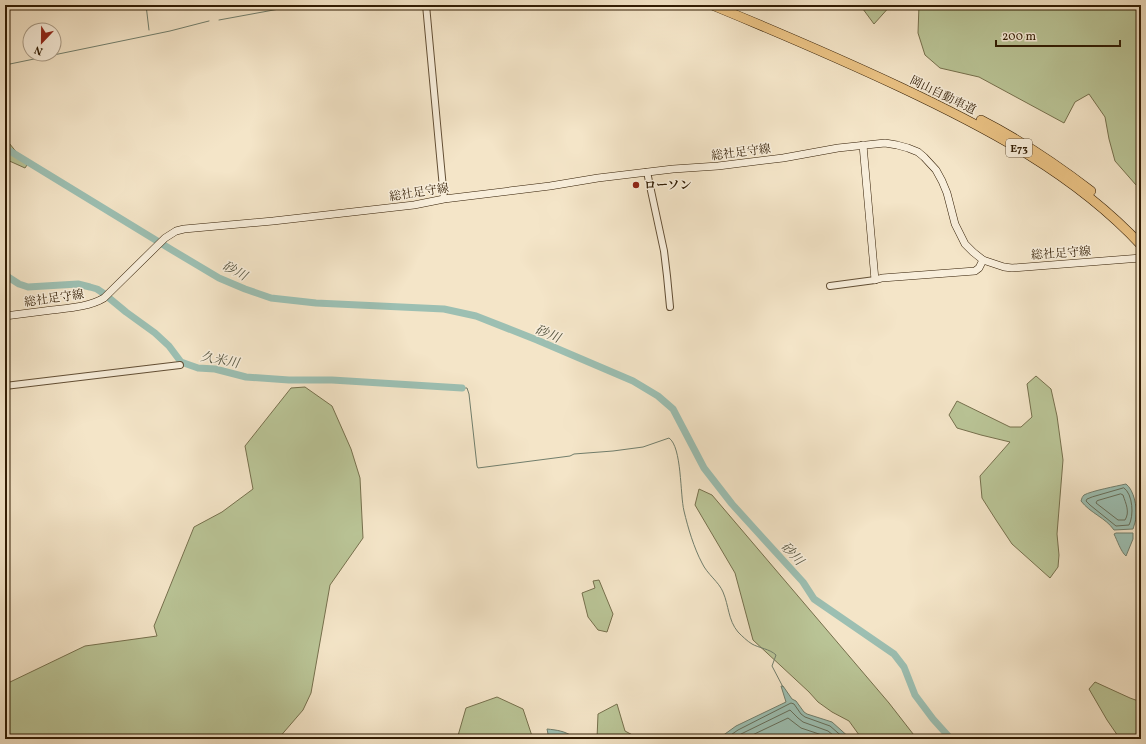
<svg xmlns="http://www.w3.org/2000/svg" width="1146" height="744" font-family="Vollkorn,'Noto Serif JP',serif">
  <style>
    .green { fill: #bac597; stroke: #76704d }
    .water { fill: #9cbfb2; stroke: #717e6c }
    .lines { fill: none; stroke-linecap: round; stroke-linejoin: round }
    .shore { stroke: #666e5a; stroke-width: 1 }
    .stream { stroke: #717e6c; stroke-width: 1 }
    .river { stroke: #9cbfb2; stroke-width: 7 }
    .tertiary-casing { stroke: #624e34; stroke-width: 8 }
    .secondary-casing { stroke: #311c03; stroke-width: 8 }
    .motorway-casing { stroke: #311c03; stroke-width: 10 }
    .tertiary { stroke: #f8eedb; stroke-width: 6 }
    .secondary { stroke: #f8eedb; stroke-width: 7 }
    .motorway { stroke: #eac284; stroke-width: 9 }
    .poi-dot { fill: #8f2418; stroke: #f8eedb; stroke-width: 1.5 }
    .labels { text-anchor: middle; stroke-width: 3; stroke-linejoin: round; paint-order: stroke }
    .shield { fill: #f8eedb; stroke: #6d5b44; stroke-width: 1 }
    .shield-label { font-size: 11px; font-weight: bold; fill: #311c03 }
    .street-label { font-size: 12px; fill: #311c03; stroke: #f8eedb }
    .poi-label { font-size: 12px; font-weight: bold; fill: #311c03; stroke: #f8eedb; text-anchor: start }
    .water-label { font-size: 13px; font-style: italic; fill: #565540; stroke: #f8eedb }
  </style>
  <rect width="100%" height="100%" fill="#f4e5c8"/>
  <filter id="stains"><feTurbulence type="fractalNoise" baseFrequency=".005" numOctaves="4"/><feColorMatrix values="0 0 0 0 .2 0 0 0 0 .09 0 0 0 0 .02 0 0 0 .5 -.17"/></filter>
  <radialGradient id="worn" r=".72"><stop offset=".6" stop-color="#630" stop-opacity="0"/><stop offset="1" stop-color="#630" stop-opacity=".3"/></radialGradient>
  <g class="green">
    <path d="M860,5H891L874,24Z"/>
    <path d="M919,5H1141V188L1136,185L1115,161L1109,139L1105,117L1089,94L1075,102L1064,123L979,77L940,68L925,55L918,33Z"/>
    <path d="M5,140L9,143L27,165L25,168L5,159Z"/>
    <path d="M1036,376L1051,389L1057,416L1063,460L1057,534L1059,555L1058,567L1050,578L1012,544L996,520L982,498L980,476L1010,442L981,435L957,428L949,415L957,401L1010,427H1021L1032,417L1027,384Z"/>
    <path d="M305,387L332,406L351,449L360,478L363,538L330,585L311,693L303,710L278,739H5V685L8,683L85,646L157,636L154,626L194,527L222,512L253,489L245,446L291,388Z"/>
    <path d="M699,489L712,495L889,703L917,739H862L849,721L832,712L818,702L809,692L753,640L735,573L695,505Z"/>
    <path d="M599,580L613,614L607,632L598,630L588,617L582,593L595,588L593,581Z"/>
    <path d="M1095,682L1130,698L1141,702V739H1120L1107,720L1089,689Z"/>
    <path d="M497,697L523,709L533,739H457L466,708Z"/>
    <path d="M617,704L625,731L640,739H597L598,714Z"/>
  </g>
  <g class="water">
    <path d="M1126,484C1134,490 1137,507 1136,516C1136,521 1134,525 1133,529L1114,530C1106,518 1090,513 1081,501C1082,498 1082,497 1084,495C1091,491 1117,486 1126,484Z"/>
    <path d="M1116,533H1133V539L1126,556C1121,552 1117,540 1114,534Z"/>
    <path d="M781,686H783L792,699L796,701L804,712L807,714L832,722L851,739H718L736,726L786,702Z"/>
    <path d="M547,729C557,730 564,731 572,736L571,739H549Z"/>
  </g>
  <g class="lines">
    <g class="shore">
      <path d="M1124,488C1133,494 1134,516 1129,525L1116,526L1090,505L1086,501L1087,499L1092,497Z"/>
      <path d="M1121,494L1123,495C1126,504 1130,512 1125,520H1118L1096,503L1097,501Z"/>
      <path d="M725,739L738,730L791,703L794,704L801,714L805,717L830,726L845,739"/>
      <path d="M734,739L741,734L790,710L798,718L803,722L828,731L838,739"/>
      <path d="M744,739L788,718L801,728L825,736L829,739"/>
    </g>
    <g class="stream">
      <path d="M146,5L149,30"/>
      <path d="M219,20L301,5"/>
      <path d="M5,65L170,31L201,23L209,21"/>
      <path d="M462,388H467L469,394L477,466L478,468L570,456L574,454L613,451L643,447L669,438C682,447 680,495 684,511C688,528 694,548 702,563C707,574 719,582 723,592C729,606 728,620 738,632C742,636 747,641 752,644C759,648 770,649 776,655L772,666L783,687"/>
    </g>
    <g class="river">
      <path d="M5,148L172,250L219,278L245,289L271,298L316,303L444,309L476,316L537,340L633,381L658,396L673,409L704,468L732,504L761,536L803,582L814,599L894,654L904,667L915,695L933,719L951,739"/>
      <path d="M5,275L19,284L28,287L78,284L90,287L97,289L103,293L126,312L155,333L169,346L181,362L198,368L215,369L246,377L289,380H332L462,388"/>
    </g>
    <defs>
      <g id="tertiary">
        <path d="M426,5L444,199"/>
        <path d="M647,172L664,251L667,276L670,307"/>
        <path d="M830,286L875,280"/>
        <path d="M5,386L180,365"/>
      </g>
      <g id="secondary">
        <path d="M863,145L875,280L882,278L975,271L979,268L983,260"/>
        <path d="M5,316C21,314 36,312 52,310C69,308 89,307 104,298L165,238L176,231L184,229L273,221L414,205L444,199L550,186L598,178L673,169L718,166L783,158L838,148L885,143L897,145L908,148L918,152L924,157L936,170L942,181L947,193L955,224L965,244L973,252L983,260L1004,267L1012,268L1141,258"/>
      </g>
      <g id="motorway">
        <path d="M712,5C775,31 838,58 900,87C987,128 1075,174 1141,245"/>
        <path d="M981,120C1020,140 1056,164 1091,191"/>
      </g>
    </defs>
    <use href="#tertiary" class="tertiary-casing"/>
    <use href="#secondary" class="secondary-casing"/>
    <use href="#motorway" class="motorway-casing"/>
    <use href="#tertiary" class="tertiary"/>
    <use href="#secondary" class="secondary"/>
    <use href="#motorway" class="motorway"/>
  </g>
  <circle class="poi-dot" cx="636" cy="185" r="4"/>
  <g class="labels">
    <rect class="shield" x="1006" y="139" width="26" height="18" rx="3"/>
    <g class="shield-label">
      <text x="1019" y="152">E73</text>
    </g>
    <g class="street-label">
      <text transform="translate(943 95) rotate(26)" y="4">岡山自動車道</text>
      <text transform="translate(741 152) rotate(-7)" y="4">総社足守線</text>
      <text transform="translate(419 192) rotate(-9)" y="4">総社足守線</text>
      <text transform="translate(1061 253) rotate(-4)" y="4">総社足守線</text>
      <text transform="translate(54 298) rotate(-8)" y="4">総社足守線</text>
    </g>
    <g class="poi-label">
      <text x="644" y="189">ローソン</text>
    </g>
    <g class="water-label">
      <text transform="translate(235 270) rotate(28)" y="5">砂川</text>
      <text transform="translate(548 333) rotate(22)" y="5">砂川</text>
      <text transform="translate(220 359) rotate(11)" y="5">久米川</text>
      <text transform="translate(793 553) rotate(47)" y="5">砂川</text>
    </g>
  </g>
  <rect width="1146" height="744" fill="none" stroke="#f4e5c8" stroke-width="20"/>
  <rect x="6" y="6" width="1134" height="732" fill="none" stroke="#311c03" stroke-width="2"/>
  <rect x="10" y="10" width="1126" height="724" fill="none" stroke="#311c03"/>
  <g transform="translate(42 42) rotate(202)"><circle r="19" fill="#f8eedb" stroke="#a89a85"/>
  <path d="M0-3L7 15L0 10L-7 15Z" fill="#8f2418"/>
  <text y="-6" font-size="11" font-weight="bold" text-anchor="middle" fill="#311c03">N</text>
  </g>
  <path d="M996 40v6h124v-6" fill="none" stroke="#311c03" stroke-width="2"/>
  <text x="1002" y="40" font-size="12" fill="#311c03" stroke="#f8eedb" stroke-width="3" paint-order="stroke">200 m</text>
  <rect width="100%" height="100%" filter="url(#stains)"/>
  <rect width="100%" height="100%" fill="url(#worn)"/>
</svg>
